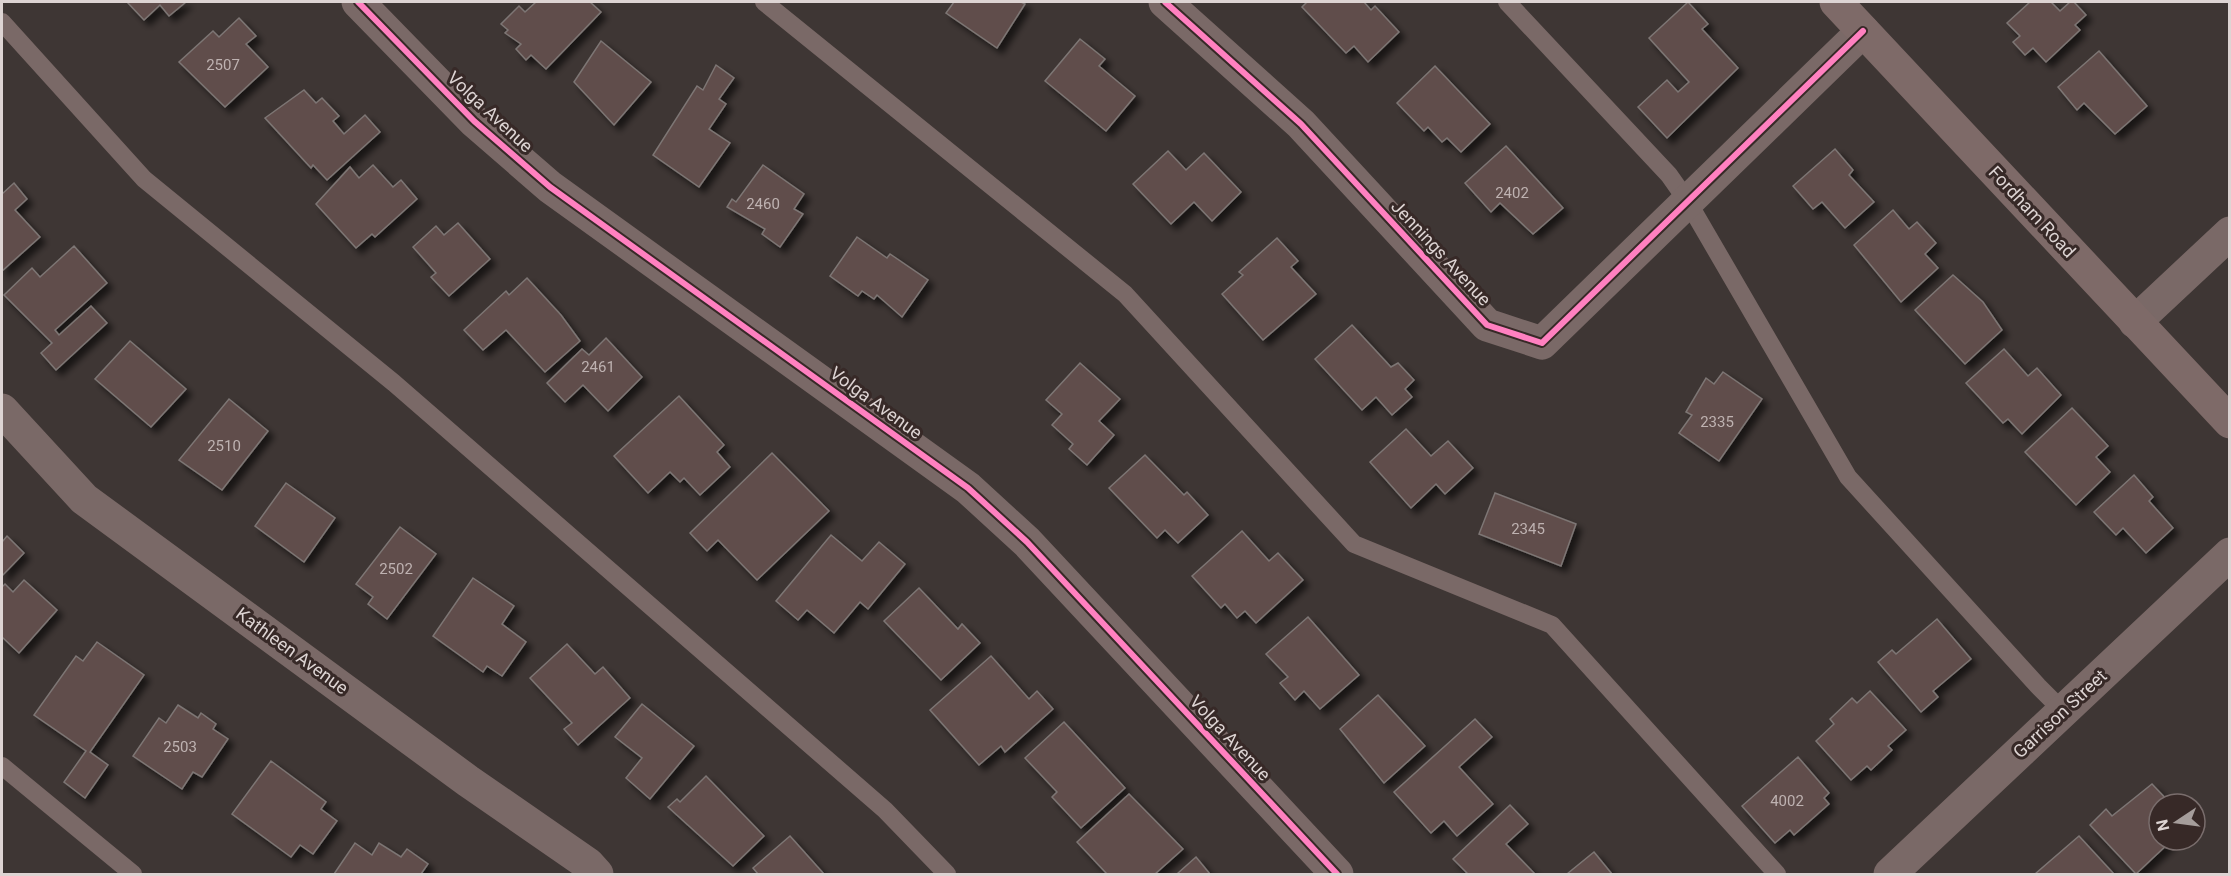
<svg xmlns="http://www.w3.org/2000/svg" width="2231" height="876" font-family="Roboto,sans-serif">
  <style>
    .building { fill: #614d4b; stroke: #7d7674; stroke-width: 1.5; filter: url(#shadow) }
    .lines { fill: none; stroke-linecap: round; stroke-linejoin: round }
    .lane { stroke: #7a6967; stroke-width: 18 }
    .street { stroke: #7a6967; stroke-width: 33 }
    .secondary { stroke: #7e6a68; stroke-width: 33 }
    .cycleway-casing { stroke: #372927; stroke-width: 10 }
    .cycleway { stroke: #ff80c0; stroke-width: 6 }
    .labels { text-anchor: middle; stroke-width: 6; stroke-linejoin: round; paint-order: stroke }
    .number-label { font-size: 15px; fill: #beb2b1 }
    .street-label { font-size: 18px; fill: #ddd4d3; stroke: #372927 }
  </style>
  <defs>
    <filter id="shadow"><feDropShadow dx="5.5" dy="5.5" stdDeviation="3" flood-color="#0009"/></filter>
  </defs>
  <rect width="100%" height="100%" fill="#3e3634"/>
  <g class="building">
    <path d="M127,2H186L169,16L160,5L144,20Z"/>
    <path d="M536,2H590L601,12L546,69L531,55L526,60L516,49L521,44L505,33L508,30L501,24L519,6L525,12Z"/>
    <path d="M954,2H1021L1025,4L997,48L946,13Z"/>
    <path d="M1307,2H1364L1371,10L1375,6L1399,32L1368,62L1354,46L1346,53L1302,7Z"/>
    <path d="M1688,2L1708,24L1702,29L1738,68L1667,138L1638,107L1667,80L1678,92L1689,82L1649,38Z"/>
    <path d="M2030,2H2051L2060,11L2070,2H2074L2086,15L2075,25L2080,30L2046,62L2033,48L2025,55L2013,42L2020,36L2007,23Z"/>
    <path d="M239,18L256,36L246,44L268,67L225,107L179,62L213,31L219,37Z"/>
    <path d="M1080,39L1105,59L1099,66L1135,96L1106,131L1045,81Z"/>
    <path d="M601,41L651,82L614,125L574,82Z"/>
    <path d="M2099,51L2147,106L2115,134L2084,103L2077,110L2058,87Z"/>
    <path d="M716,65L734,78L719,99L726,104L709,129L730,143L699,187L653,155L697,86L703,90Z"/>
    <path d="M1435,66L1490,124L1461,152L1447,138L1442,142L1428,127L1424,131L1397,103Z"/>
    <path d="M304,90L316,103L322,98L339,116L333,121L344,134L365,115L380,132L327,180L313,165L311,168L265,118Z"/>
    <path d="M1506,146L1563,208L1533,234L1500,203L1491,212L1465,183Z"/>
    <path d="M1835,149L1853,170L1849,175L1874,202L1845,228L1822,202L1813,209L1793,186Z"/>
    <path d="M1168,151L1186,170L1204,153L1241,192L1212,221L1194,202L1171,224L1133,184Z"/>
    <path d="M373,165L393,187L401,180L417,199L375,237L372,234L356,248L316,204L350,167L359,178Z"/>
    <path d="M763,165L804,194L794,209L803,214L780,247L762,234L765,229L727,207L732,199L736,202Z"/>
    <path d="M14,183L27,199L15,210L40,237L2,271V194Z"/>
    <path d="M1893,210L1909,229L1917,222L1936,243L1925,254L1938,268L1901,302L1854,245Z"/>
    <path d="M458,223L490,259L449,296L431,277L436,273L413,247L436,226L444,235Z"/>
    <path d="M857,237L887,258L890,254L928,280L902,317L877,295L874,299L862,291L858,296L830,276Z"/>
    <path d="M1277,238L1298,261L1291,267L1316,294L1263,340L1222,294L1243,275L1239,272Z"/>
    <path d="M74,246L107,283L55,330L59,335L91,306L107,323L56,370L41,353L52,343L4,295L32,268L40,277Z"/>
    <path d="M1953,275L1983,302L2002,330L1965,364L1915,310Z"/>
    <path d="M527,278L561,315L580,341L545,372L506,330L483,350L464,330L506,291L509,295Z"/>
    <path d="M1352,325L1391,367L1398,363L1414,380L1405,389L1412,397L1392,415L1376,397L1362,410L1315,359Z"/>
    <path d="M606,338L642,377L608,411L583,385L565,402L547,383L582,349L589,355Z"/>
    <path d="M130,341L186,389L151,427L95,379Z"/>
    <path d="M2004,349L2028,376L2037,368L2061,395L2022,434L2008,419L2003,423L1966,383Z"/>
    <path d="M1080,363L1120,399L1099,421L1114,435L1087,465L1069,449L1073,444L1052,425L1062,414L1046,400Z"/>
    <path d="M1723,372L1762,399L1719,461L1679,433L1692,415L1686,412L1706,378L1714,384Z"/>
    <path d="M679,396L724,445L717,452L730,467L700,495L684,478L680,482L670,472L648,493L614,456Z"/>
    <path d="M229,399L268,431L222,490L179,460Z"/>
    <path d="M2072,408L2108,446L2096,457L2110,472L2076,505L2025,452Z"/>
    <path d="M1406,429L1431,456L1448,441L1473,468L1445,494L1436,484L1411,508L1370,462Z"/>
    <path d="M772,453L829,511L757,580L718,540L707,551L690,533Z"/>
    <path d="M1145,455L1184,495L1187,492L1208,515L1178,543L1165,530L1157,538L1109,488Z"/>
    <path d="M2134,475L2153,497L2149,501L2173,528L2146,553L2123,528L2116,535L2094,512Z"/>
    <path d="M286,483L335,518L304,562L255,526Z"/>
    <path d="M1495,493L1576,524L1561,566L1479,534Z"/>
    <path d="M400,527L436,554L387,619L368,604L373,597L356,584Z"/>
    <path d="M1242,531L1269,561L1278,553L1303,580L1256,623L1245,611L1237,618L1225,604L1221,608L1192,576Z"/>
    <path d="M831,535L862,561L879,542L905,564L868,609L860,602L834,633L807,610L798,620L776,601Z"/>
    <path d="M7,536L24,553L2,576V542Z"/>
    <path d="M473,578L514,606L502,624L526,642L502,676L487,666L483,672L433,636Z"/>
    <path d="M24,580L57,610L19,653L2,637V587L5,584L13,592Z"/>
    <path d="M919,588L958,629L962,624L980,643L941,680L884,621Z"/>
    <path d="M1308,617L1359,675L1320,709L1304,691L1295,700L1280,683L1288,677L1266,654Z"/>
    <path d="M1937,619L1971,659L1933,691L1938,697L1921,712L1878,662L1892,650L1896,654Z"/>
    <path d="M97,642L144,675L90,752L108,765L85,798L64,782L86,751L34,715L76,656L83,661Z"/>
    <path d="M567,644L595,674L603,667L630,698L578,745L564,729L572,723L530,678Z"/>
    <path d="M991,656L1029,699L1037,691L1053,709L1005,752L1001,746L979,765L930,710Z"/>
    <path d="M1870,691L1906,730L1888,746L1892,750L1871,770L1867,766L1851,780L1816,741L1834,724L1830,719L1852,698L1857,703Z"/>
    <path d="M1378,695L1425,746L1384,783L1340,729Z"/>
    <path d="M642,704L694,746L650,799L626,778L642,758L615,737Z"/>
    <path d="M178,705L198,718L201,713L216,724L213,729L228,739L202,777L193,772L182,789L133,756L159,718L166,723Z"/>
    <path d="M1475,719L1492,737L1459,767L1493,804L1457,836L1444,821L1431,833L1394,792Z"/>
    <path d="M1064,722L1125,788L1081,828L1052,797L1057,792L1025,758Z"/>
    <path d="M1798,757L1829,793L1824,798L1829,804L1794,835L1790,830L1775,843L1742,806Z"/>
    <path d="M271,761L326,802L321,809L337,821L313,854L300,845L291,857L232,814Z"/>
    <path d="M706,776L764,836L733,866L668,807L677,799L680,802Z"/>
    <path d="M2152,784L2171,804H2159V840H2172L2136,874L2090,825L2106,809L2112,816Z"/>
    <path d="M1129,794L1183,849L1155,874H1107L1077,842Z"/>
    <path d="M1510,805L1528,824L1506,844L1535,874H1465L1467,873L1453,859Z"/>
    <path d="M790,836L824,874H758L753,868Z"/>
    <path d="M2079,836L2114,874H2035Z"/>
    <path d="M355,843L372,855L379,843L401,857L407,849L428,864L421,874H334Z"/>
    <path d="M1594,852L1612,874H1567Z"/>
    <path d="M1196,857L1210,874H1177Z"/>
  </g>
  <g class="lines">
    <g class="lane">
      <path d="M764,2L1125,294L1354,544L1552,625L1777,874"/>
      <path d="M1507,2L1669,175L1688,202L1848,477L2038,686L2063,711"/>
      <path d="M2,22L144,179L394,383L885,810L947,874"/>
      <path d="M2,766L133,874"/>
    </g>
    <g class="street">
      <path d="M358,2L474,121L550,187L968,488L1027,542L1337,874"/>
      <path d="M1165,2L1301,124L1487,325L1542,343L1863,31"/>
      <path d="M2135,322L2230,233"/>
      <path d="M2,410L84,499L468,781L588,864L597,874"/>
      <path d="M1890,874L2230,554"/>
    </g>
    <path class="secondary" d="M1836,2L2230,422"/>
    <defs>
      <g id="cycleway">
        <path d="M358,2L474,121L550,187L968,488L1027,542L1337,874"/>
        <path d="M1165,2L1301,124L1487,325L1542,343L1863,31"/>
      </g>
    </defs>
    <use href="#cycleway" class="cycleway-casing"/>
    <use href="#cycleway" class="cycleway"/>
  </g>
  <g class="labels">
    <g class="number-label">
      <text x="223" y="70">2507</text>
      <text x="1512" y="198">2402</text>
      <text x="763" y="209">2460</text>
      <text x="598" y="372">2461</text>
      <text x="1717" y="427">2335</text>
      <text x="224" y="451">2510</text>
      <text x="1528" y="534">2345</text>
      <text x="396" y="574">2502</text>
      <text x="180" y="752">2503</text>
      <text x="1787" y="806">4002</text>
    </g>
    <g class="street-label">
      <text transform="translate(490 112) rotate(43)" y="6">Volga Avenue</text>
      <text transform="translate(2032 212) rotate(47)" y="6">Fordham Road</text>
      <text transform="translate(1441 253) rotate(47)" y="6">Jennings Avenue</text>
      <text transform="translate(876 403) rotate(36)" y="6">Volga Avenue</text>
      <text transform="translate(292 651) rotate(36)" y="6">Kathleen Avenue</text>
      <text transform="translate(2060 714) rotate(-43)" y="6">Garrison Street</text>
      <text transform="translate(1230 738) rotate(47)" y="6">Volga Avenue</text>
    </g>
  </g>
  <rect width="2231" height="876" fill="none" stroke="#ddd4d3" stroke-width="6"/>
  <g transform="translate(2177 822) rotate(257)"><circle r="28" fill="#372927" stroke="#796d6c" stroke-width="1.5"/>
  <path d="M0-4.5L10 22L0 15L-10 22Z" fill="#a59d9b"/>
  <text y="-9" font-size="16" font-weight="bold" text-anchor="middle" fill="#ddd4d3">N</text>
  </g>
</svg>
